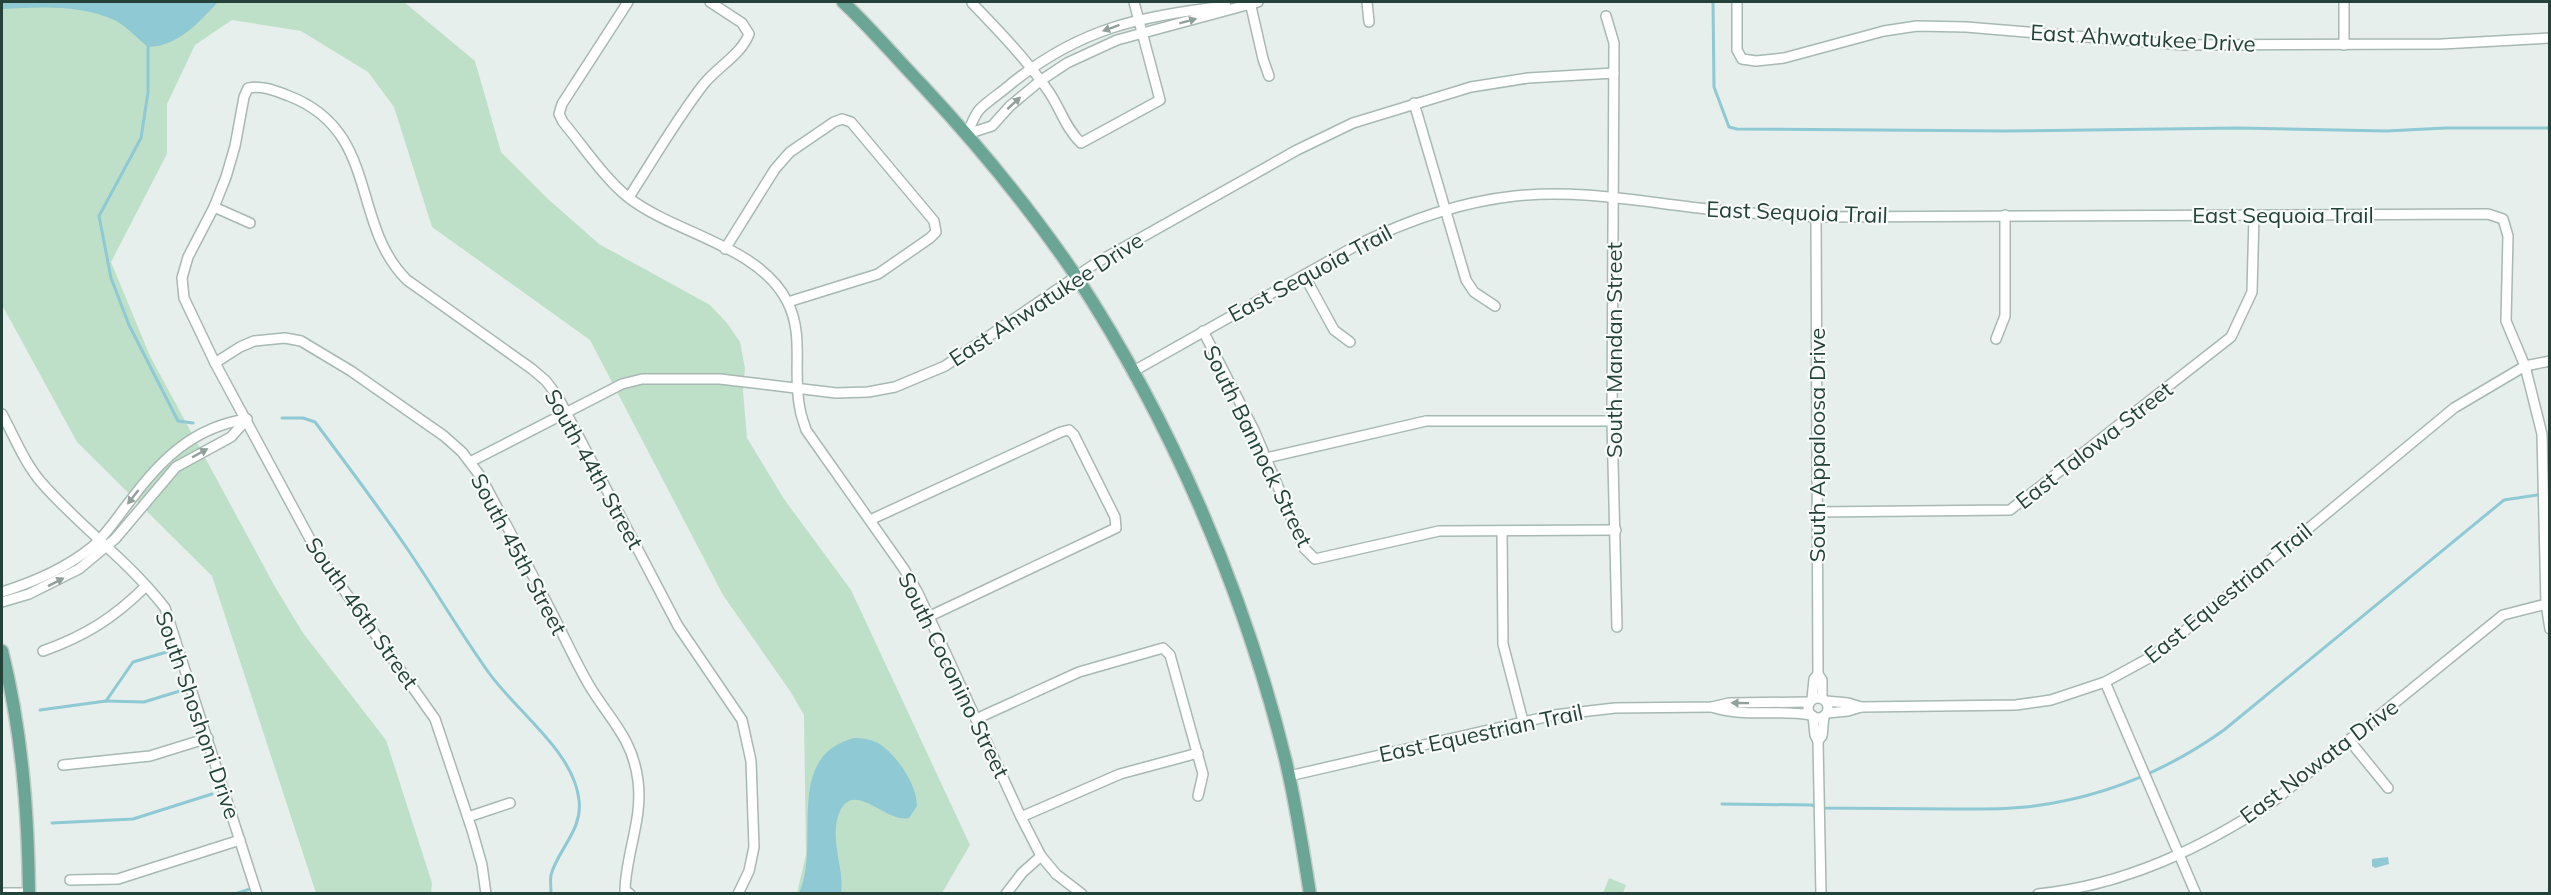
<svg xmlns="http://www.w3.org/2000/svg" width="2551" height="895" font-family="Mulish,sans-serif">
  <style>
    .green { fill: #bfe0c8 }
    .water { fill: #8ec9d4 }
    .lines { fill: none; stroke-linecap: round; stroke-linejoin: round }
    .stream { stroke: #8ec9d4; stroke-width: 3 }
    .minor-casing { stroke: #a8b8b2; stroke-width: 12 }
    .major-casing { stroke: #c2cac8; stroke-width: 15 }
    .minor { stroke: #fff; stroke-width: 9 }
    .major { stroke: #6aa596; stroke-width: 12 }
    .oneway { fill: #92a09c }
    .labels { text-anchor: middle; stroke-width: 4.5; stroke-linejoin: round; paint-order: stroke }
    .street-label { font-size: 22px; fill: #24423a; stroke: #f7fbf9 }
  </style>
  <rect width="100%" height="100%" fill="#e6efeb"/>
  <g class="green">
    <path d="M2,2H404L475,61L501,152L548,199L599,244L710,305L727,323L740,342L745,368L743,391L747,438L784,499L851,590L970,845L942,893H797L806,855L804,715L790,691L723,595L590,340L432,227L394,107L368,72L301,31L232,20L195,45L167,104V154L111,262L150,356L274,585L303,633L386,740L432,883L431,893H316L212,576L77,442L2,305Z"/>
    <path d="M1609,878L1626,885L1623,893H1603Z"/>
  </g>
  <g class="water">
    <path d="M2,2H218C198,23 179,46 148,47C138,39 127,27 116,21C82,4 39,7 2,9Z"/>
    <path d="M854,738C862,738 870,739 878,743C896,754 917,784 917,806L909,818C885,823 855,780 840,811C828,838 845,869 841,893H799C822,844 782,757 854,738Z"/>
    <path d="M2388,857L2389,864L2375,868L2372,866V859Z"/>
  </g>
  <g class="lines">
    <g class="stream">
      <path d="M1713,2L1714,87L1729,127L1737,129L2006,131L2238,128L2387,131L2445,128H2550"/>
      <path d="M148,47V92L141,138L99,216L111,278L129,325L178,421L193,423"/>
      <path d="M282,418H303L315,422C345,462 375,502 404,544C433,586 459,631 489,673C517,712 574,752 579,800C583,830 558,849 551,875C550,881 551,888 551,894"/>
      <path d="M106,701L144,702L183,690"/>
      <path d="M40,710L106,701L133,662L170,651"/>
      <path d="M1722,804L1812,805L1819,808C1863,808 1907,809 1952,809C1979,809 2007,810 2034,806C2103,797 2168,770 2224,730L2504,500L2550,493"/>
      <path d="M52,823L133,819L212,794"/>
      <path d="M235,894L253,888"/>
    </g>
    <defs>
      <g id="minor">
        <path d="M628,2L562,104L559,114L563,122C584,147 604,178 629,198C676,234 759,246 787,301C805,335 792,373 800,409C801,416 804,423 806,430L904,569L918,593L1021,817L1041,856L1056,874L1082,894"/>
        <path d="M1250,2L1263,59L1269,76"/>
        <path d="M1367,2L1369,22"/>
        <path d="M1737,2V50L1742,59L1756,61L1784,58L1884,31L1917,26L1966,27L2184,45L2442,44L2550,38"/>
        <path d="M2344,2V45"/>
        <path d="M972,3C999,31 1027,60 1049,92C1060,108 1066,129 1081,143L1160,100L1134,2"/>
        <path d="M1606,16L1614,43L1612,421L1617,627"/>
        <path d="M1414,103L1466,280L1474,292L1495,306"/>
        <path d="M967,134L992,126L1010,106L1040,81L1067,63L1117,40L1258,2"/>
        <path d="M967,134C971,126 974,115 980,109C989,100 1002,92 1012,83C1081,28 1140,16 1226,6"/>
        <path d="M629,197C653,160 676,120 703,85C717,67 741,55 749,34L742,23L710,2"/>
        <path d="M214,207L250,223"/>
        <path d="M725,249L775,169L790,152L834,122L842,119L851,122L934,221L936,232L930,238L878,274L788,302"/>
        <path d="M1304,275L1334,330L1350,342"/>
        <path d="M1203,331L1254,430L1304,548L1315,559L1439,531L1616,530"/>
        <path d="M1996,339L2005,316V215"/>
        <path d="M215,363L240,347L254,341L285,338L301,341L351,371L444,436L462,452L481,477C505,522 528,566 551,611C564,636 575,661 589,685C609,719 633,738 638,781C643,819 626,853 625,890L630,894"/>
        <path d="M1132,372L1359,244C1409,220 1459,202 1515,196C1580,189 1643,202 1707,209C1743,213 1780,215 1816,217L2488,214L2503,219L2508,236L2506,321L2525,366L2542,434L2546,604L2550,629"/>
        <path d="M2,414C14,436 24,462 41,482C79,526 129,561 165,608L257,894"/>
        <path d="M1266,458L1426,421H1612"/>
        <path d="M470,462L622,384L642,379H720L836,393L868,392L895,387L945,366L1096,263L1297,150L1353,123L1471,87L1528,78L1614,73"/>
        <path d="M1816,512L2010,510L2231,337L2252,292L2254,216"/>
        <path d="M870,520L1061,432L1069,430L1074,435L1115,517L1116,528L928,617"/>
        <path d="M1502,531L1503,644L1523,721"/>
        <path d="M2,592C34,582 65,569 92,547C107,534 118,516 130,501C161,459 194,427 247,419"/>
        <path d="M2,602L29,594L79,569L115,539L176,467L231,437L247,419"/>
        <path d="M43,651C85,636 114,618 146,586"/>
        <path d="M1818,674L1822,680V698"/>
        <path d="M2105,682L2196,894"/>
        <circle cx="1818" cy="708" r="10"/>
        <path d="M1812,699L1814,679L1818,674L1816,217"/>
        <path d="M1826,701L1848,703L1861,707"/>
        <path d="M1712,707C1745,718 1776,709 1811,715"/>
        <path d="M1827,713L1848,711L1861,707L2016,705L2051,700L2105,682L2149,658L2176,638L2454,408L2525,366L2550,361"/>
        <path d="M1813,716L1815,735L1818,741L1821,894"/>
        <path d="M976,719L1079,672L1163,648L1170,655L1203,774L1198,796"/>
        <path d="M2349,740L2388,788"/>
        <path d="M1818,741L1822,736L1824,716"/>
        <path d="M63,765L150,756L208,738"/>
        <path d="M1289,776L1554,715L1615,708L1712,707L1729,703L1810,702"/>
        <path d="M468,817L510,803"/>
        <path d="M1021,817L1120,774L1198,753"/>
        <path d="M70,880L118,879L240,840"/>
        <path d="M2,893H29"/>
        <path d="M486,894L482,865L472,830L435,719L317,552L215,363L184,298L182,278L188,257L214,207L226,177L235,146L244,97L248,88C262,85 276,91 289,96C380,131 350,224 407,280L532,369L546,381L558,397L678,626L742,720L751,761L754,847L749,871L738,894"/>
        <path d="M1006,894L1022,873L1041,856"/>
        <path d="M2038,894C2126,885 2202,848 2275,800L2503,615L2546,604"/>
      </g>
      <g id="major">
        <path d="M843,2C870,27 895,57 921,84C977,144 1030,208 1076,276C1171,421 1245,593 1286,762C1296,805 1303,849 1310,894"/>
        <path d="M2,651C22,731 28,811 29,894"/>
      </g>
    </defs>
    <use href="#minor" class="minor-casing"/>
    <use href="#major" class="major-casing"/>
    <use href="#minor" class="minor"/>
    <use href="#major" class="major"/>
  </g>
  <defs><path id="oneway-solid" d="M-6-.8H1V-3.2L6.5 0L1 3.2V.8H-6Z" transform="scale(1.5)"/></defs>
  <g class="oneway">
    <use href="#oneway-solid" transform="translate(1188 21) rotate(-15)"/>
    <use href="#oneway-solid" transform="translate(1111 28) rotate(160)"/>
    <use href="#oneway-solid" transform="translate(1014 103) rotate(-42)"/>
    <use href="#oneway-solid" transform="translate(200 453) rotate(-29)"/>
    <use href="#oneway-solid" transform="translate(133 497) rotate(128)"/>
    <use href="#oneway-solid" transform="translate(56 582) rotate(-27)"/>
    <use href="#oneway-solid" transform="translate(1740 703) rotate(-179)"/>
  </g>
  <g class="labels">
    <g class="street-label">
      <text transform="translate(2143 38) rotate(3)" y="8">East Ahwatukee Drive</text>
      <text transform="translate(1797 212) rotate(2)" y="8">East Sequoia Trail</text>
      <text x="2283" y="223">East Sequoia Trail</text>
      <text transform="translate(1310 273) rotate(-28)" y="8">East Sequoia Trail</text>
      <text transform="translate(1046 299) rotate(-33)" y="8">East Ahwatukee Drive</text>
      <text transform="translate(1614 350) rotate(-90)" y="8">South Mandan Street</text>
      <text transform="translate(1817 445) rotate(-90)" y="8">South Appaloosa Drive</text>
      <text transform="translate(2094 445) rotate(-38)" y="8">East Talowa Street</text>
      <text transform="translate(1258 446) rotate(64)" y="8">South Bannock Street</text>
      <text transform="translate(594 469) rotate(61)" y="8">South 44th Street</text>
      <text transform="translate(519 554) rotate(62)" y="8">South 45th Street</text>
      <text transform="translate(2228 593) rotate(-39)" y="8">East Equestrian Trail</text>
      <text transform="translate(362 613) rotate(55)" y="8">South 46th Street</text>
      <text transform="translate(954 675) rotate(64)" y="8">South Coconino Street</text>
      <text transform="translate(198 715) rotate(71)" y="8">South Shoshoni Drive</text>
      <text transform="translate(1481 733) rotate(-12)" y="8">East Equestrian Trail</text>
      <text transform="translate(2319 761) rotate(-37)" y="8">East Nowata Drive</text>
    </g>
  </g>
  <rect width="2551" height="895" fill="none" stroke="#24423a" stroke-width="6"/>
</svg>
